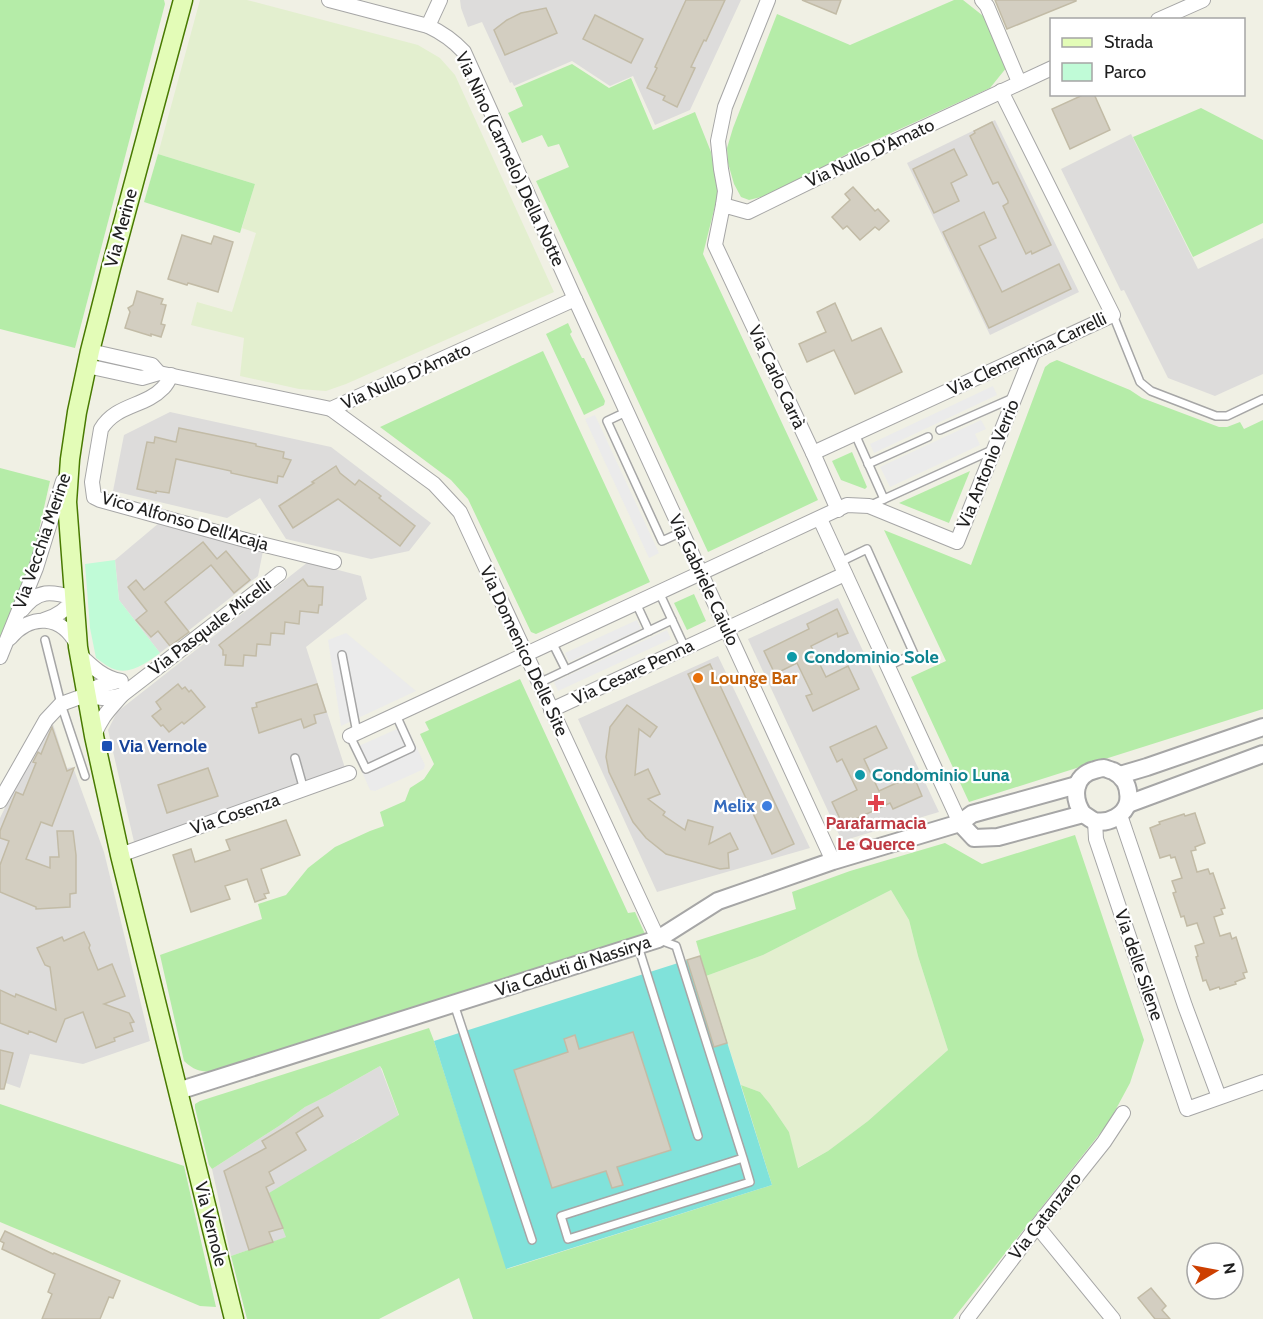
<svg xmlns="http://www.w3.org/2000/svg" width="1263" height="1319" font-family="Cabin,sans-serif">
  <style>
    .residential { fill: #dddcdb }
    .farmland { fill: #e3efcf }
    .grass { fill: #b5eca8 }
    .park { fill: #c0fbd7 }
    .pitch { fill: #80e2da }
    .parking { fill: #ebebeb }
    .building { fill: #d3cec1; stroke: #c2bba6; stroke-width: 1.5 }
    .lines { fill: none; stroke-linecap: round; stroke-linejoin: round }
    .service-casing { stroke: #a6a6a6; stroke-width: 10 }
    .minor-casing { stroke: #a6a6a6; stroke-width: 16 }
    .tertiary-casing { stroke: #a6a6a6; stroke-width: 20 }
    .secondary-casing { stroke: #487a01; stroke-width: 21 }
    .service { stroke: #fff; stroke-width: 7 }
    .minor { stroke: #fff; stroke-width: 14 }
    .tertiary { stroke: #fff; stroke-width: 16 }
    .secondary { stroke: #e3fcb7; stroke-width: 18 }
    .culture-dot { fill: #0f9aa8; stroke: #fff; stroke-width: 2 }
    .food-dot { fill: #e8710a; stroke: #fff; stroke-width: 2 }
    .transit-dot { fill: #1a4fb4; stroke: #fff; stroke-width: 2 }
    .health-dot { fill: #e0444e; stroke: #fff; stroke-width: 2 }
    .shop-dot { fill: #3f7fe0; stroke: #fff; stroke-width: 2 }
    .labels { text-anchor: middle; stroke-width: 4.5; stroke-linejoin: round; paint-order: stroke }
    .street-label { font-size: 18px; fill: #1f1f1f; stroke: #fff }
    .culture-label { font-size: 18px; font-weight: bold; fill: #0d838f; stroke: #fff; text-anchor: start }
    .food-label { font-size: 18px; font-weight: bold; fill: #c56008; stroke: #fff; text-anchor: start }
    .transit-label { font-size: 18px; font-weight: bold; fill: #164399; stroke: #fff; text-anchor: start }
    .shop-label { font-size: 18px; font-weight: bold; fill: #366cbe; stroke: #fff; text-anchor: end }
    .health-label { font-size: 18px; font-weight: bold; fill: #be3a42; stroke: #fff }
  </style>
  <rect width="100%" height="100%" fill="#f0f0e4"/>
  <g class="residential">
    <path d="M460,0H741L690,110L655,125L633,76L610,86L572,61L514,86L512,82L510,83L482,22L468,27L461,8Z"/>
    <path d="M995,120L1079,292L990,335L907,163Z"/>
    <path d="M1131,134L1198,269L1263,238V374L1215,396L1168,378L1124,290L1121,291L1061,169Z"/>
    <path d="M170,412L331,447L431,523L409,551L371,559L286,539L260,498L227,518L113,491L124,435Z"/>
    <path d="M159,523L263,551L258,576L160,653L119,600L115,560Z"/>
    <path d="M308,562L361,576L367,599L306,647L345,768L135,846L108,730L117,712Z"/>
    <path d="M838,598L939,812L842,841L748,639Z"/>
    <path d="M718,656L810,848L657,892L578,719Z"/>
    <path d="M46,724H53L67,768L73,767L104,852L150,1041L83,1064L30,1054L20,1088L0,1081V818Z"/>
    <path d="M380,1066L399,1116L353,1142L287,1237L231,1256L212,1169L279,1126L305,1107L327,1096Z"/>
  </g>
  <g class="farmland">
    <path d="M200,0H247L418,45L440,58L455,75L554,292L346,384L326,391L299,389L240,376L244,338L191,325L197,302L232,312L256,233L242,228L255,184L158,154Z"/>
    <path d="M891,890L909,920L918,956L948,1050L868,1121L828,1151L797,1168L789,1132L770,1104L760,1092L741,1085L706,976L763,955Z"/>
  </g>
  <g class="grass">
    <path d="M0,0H164L165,4L75,348L0,329Z"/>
    <path d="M954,0H963L987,19L1007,67L990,88L856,149L773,194L749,200L741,197L734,184L728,163L727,148L733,128L777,14L850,45Z"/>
    <path d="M572,64L609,88L631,78L653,130L695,112L711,152L718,194L703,254L818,500L708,552L536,181L569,167L559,144L548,147L542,135L522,143L508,113L523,106L515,88Z"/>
    <path d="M1201,108L1263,140V223L1193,257L1133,137Z"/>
    <path d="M158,154L255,184L240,233L144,202Z"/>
    <path d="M568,323L572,332L570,334L582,358H584L605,401L604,405L584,415L546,334Z"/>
    <path d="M543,351L650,582L536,634L531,632L468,499L451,480L380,427Z"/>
    <path d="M1057,360L1130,390L1142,398L1219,427H1227L1240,422L1244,429L1263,420V709L969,802L911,677L946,661L884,530L971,565L1045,367L1050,363Z"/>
    <path d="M852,452L867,487L865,489L841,480L832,461Z"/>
    <path d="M0,468L50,481L32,561L0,643Z"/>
    <path d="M970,471L949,523L899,503Z"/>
    <path d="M694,594L706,621L687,630L674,603Z"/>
    <path d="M520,679L628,913L635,912L645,934L221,1071C204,1072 197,1073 184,1061L160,955L262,919L258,904L286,895L308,868L335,847L370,831L384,826L380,812L405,801L410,788L424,779L434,764L420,734L429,730L425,722Z"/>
    <path d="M1075,835L1144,1040L1130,1083L1109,1122L953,1319H473L459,1278L379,1319H247L231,1256L286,1237L269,1193L399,1115L382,1069L380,1066L327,1096L305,1107L279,1126L212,1169L209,1165L195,1108V1104L200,1101L429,1028L434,1041L507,1269L772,1185L741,1085L760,1092L770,1104L789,1132L798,1168L828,1151L868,1121L948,1050L918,956L909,920L891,890L763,955L706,976L696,941L796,909L792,892L850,871L945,843L982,864Z"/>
    <path d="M0,1104L184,1166L216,1307L200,1306L0,1222Z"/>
  </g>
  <path class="park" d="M115,560L119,600L160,653C149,661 132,674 117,670C110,669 102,662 96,658L90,628L85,564Z"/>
  <path class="pitch" d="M700,956L772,1185L506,1269L434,1041Z"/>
  <g class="parking">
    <path d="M993,386L997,395L874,453L870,444Z"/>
    <path d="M595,415L659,553L649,558L585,419Z"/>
    <path d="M981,420L986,429L975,434L980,445L890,487L880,467Z"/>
    <path d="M637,620L641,629L569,662L565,653Z"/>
    <path d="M667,630L671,639L558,691L554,682Z"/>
    <path d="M346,633L416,691L341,726L328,640Z"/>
    <path d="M406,725L425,765L424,769L375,791L370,790L352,749Z"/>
  </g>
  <g class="building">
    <path d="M686,0H725L706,41L704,40L691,67L695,68L677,107L663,100L665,96L647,88L657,68L655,67Z"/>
    <path d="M802,0H841L836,14Z"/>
    <path d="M995,0H1076V1L1007,29Z"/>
    <path d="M546,8L557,33L505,55L494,30L507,20L521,13Z"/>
    <path d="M595,15L643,39L631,63L583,39Z"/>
    <path d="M1085,94H1094L1110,130L1070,149L1052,109Z"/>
    <path d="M992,122L1051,245L1032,254L1031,251L1026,254L1003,206L1008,203V201L998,182L993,184L970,136L975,133L974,131Z"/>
    <path d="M954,149L967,175L951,183L959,201L934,213L913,169Z"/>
    <path d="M853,187L875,211L878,209L889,221L879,230L875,227L860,240L847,226L843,229L832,217L850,200L845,194Z"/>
    <path d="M984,212L996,238L979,246L1002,292L1059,264L1071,289L989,328L943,232Z"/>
    <path d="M182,235L211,244L214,236L233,242L218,292L188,283L187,285L168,279Z"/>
    <path d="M137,291L163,299L161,304L166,305L161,324L165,325L161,337L151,334V336L125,328L130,312L128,308L133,305Z"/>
    <path d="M835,303L852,341L881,328L902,372L855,394L834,350L807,362L799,344L826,332L817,312Z"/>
    <path d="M179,428L256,444V446L284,452L283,458L291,460L283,477L278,476L277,483L231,473V471L176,459L169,493L156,491V493L137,489L147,442L154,443L155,437L176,442Z"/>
    <path d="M336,466L340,473L355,485L359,480L381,496L379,498L415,526L400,546L338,499L293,528L279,506L314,483L312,482Z"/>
    <path d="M203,542L217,559L226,551L250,580L234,593L211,565L165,602L189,632L170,646L158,631L151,637L136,620L147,611L128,587L136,580L144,590Z"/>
    <path d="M303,579L308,586L323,587L322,605H319L318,613L300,611L299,624L285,622L284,634L271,633L270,645L257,644L256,656L244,655L243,666L225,665L226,655H223V650L219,645Z"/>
    <path d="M837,609L848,633L838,637L837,633L811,646L826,677L848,666L859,689L813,711L806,696L812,694L797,663L775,674L764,651L809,629L807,624Z"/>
    <path d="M710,664L794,844L772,854L688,674Z"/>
    <path d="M178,684L182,689L185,687L189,692L191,690L205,707L184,724L182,722L169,732L163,725L161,726L152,716L161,709L156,702Z"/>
    <path d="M317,684L326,712L314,715L316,723L304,728L301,719L259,733L252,708L257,707L256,703Z"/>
    <path d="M627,705L657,727L650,737L639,729L635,775L648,769L660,794L648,799L665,812L663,815L685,830L688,820L713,827L709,844L730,833L738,849L728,853L729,868L720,869L666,854L646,838L633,822L609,772L606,757L610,727Z"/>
    <path d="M876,726L887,748L864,759L879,791L903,780L902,777L912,772L922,796L893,809L890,803L843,825L832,802L857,790L842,759L837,762L830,747Z"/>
    <path d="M52,727L67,771L74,768L52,826L41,822L26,859L50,868V857H59L57,831H73L76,855V893L70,894V907L36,909V907L0,892V865L9,841L0,838V831L16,792L23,795L36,763L33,762L38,752L41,754Z"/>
    <path d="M208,768L218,796L167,813L158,785Z"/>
    <path d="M1195,813L1205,843L1195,847L1196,850L1191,851L1197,872L1208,869L1210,874L1213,873L1225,908L1221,909L1223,914L1214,917L1220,936L1230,933L1232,939L1236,937L1247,972L1243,973L1245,978L1235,982L1236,984L1220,989L1219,987L1210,990L1206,980L1203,981L1196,957L1198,956L1195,946L1204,943L1197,923L1187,926L1184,916L1181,917L1173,893L1176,892L1172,881L1182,878L1175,857L1171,858L1170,855L1160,858L1150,828L1160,824L1159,822L1184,814L1185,816Z"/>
    <path d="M286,820L300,855L261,869L269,893L264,894L266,898L255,902L247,879L225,886L230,899L191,912L173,855L191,849L195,862L230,850L226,840Z"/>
    <path d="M84,932L90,945L89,948L98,970L112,964L125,996L104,1004L129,1013L134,1022L130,1023L133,1031L114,1038L115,1041L96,1048L83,1012L65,1019L56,1042L29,1031L28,1034L0,1023V990L15,997L16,994L56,1010L50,967L45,965L37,948L62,937L64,941Z"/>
    <path d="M700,956L727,1043L714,1047L687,960Z"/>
    <path d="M633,1032L671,1150L617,1167L623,1185L612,1188L606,1171L552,1188L514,1070L568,1052L564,1039L575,1035L579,1049Z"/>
    <path d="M0,1050L13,1053L4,1089H0Z"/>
    <path d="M318,1107L323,1116L296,1133L306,1150L269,1172L274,1183L266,1187L283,1228L269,1232L273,1242L249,1250L224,1171L266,1148L262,1141Z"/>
    <path d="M5,1231L53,1254L54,1253L120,1281L113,1298L109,1297L100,1319H42L52,1294L48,1292L55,1274L2,1249L4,1243L0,1241Z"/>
    <path d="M1151,1288L1166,1306L1162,1310L1170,1319H1155L1138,1298Z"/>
  </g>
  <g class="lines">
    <defs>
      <g id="service">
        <path d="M1113,315L1140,382L1151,391L1216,416H1227L1263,399"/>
        <path d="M626,412L607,421L662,541L682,532"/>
        <path d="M940,430L1013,398"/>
        <path d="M855,434L884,499"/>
        <path d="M868,464L928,437"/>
        <path d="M871,505L992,450"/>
        <path d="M840,562L867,549L914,654L888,666"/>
        <path d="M659,592L685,648"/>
        <path d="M636,603L649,631"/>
        <path d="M45,640L61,704L85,776"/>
        <path d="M552,642L566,670"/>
        <path d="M342,655L357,733"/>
        <path d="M539,683L672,620"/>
        <path d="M350,736L366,769L411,748L396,715"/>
        <path d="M295,758L304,790"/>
        <path d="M660,940L676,946L743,1158L561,1216L568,1239L750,1182L743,1158"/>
        <path d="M638,946L698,1136"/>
        <path d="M454,1004L532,1240"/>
      </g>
      <g id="minor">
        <path d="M329,0L428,26C443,33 453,40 464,52L575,299L833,861"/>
        <path d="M982,0L987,6L1019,82"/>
        <path d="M1158,20L1203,0"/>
        <path d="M428,26L440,0"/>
        <path d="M723,205L725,191L721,169L718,141L725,107L768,0"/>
        <path d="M90,351L152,365L159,373"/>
        <path d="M87,366L142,378L159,373L331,409L575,299"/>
        <path d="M171,375C169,380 167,384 163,388C145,407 116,404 101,429L92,482L94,497L100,500L249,541L334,562"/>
        <path d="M331,409L434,484L460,512L658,939"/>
        <path d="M813,453L1113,315L1001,91"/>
        <path d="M838,510L813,453L715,245L723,205L748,212L856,159L1052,68"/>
        <path d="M820,519L960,823"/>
        <path d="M22,610C38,589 51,591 74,598C67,610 57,616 44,620"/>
        <path d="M10,638C31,613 62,615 77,645"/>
        <path d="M80,655C92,667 104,678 121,681"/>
        <path d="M0,657L36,568L63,481"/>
        <path d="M86,695C99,700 109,698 122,695"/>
        <path d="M551,710L845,574"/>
        <path d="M94,736C101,717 109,710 122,695L279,574"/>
        <path d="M350,736L847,505L869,506L957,542L1033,352"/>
        <path d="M0,801L46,720L61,704L86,695L93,689L100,686L118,681"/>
        <path d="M1120,815L1185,1006L1219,1097"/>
        <path d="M1095,821L1096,839L1187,1109L1263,1082"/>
        <path d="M120,855L349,773"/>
        <path d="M1037,1226L1113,1319"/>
        <path d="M967,1319L1037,1226L1104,1142L1123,1113"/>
      </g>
      <g id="tertiary">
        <path d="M1120,775L1147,767L1263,727"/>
        <path d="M1128,804L1263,754"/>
        <path d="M960,823L974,838L998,837L1083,814C1087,816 1091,820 1095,821C1109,824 1125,815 1128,802C1130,788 1125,777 1113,771C1112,771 1105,768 1104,768C1101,768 1098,769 1095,770C1073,775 1072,798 1083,814"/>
        <path d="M178,1091L658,939L718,901L833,861L960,823L972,814L1077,785"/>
      </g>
      <path id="secondary" d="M183,0L111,268L90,351L77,412L70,459L67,502L78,647L94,736L120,855L234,1319"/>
    </defs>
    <use href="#service" class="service-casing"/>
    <use href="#minor" class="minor-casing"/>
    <use href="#tertiary" class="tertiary-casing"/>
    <use href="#secondary" class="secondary-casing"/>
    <use href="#service" class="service"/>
    <use href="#minor" class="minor"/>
    <use href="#tertiary" class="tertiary"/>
    <use href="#secondary" class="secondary"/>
  </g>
  <g class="culture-dot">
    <circle cx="792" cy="657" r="6"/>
    <circle cx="860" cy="775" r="6"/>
  </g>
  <circle class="food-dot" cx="698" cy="678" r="6"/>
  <rect class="transit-dot" x="101" y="740" width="12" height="12" rx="3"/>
  <path class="health-dot" d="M873 794h6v6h6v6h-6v6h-6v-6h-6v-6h6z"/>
  <circle class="shop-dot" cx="767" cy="806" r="6"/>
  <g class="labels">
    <g class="street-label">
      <text transform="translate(870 153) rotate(-25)" y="6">Via Nullo D'Amato</text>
      <text transform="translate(510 159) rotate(65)" y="6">Via Nino (Carmelo) Della Notte</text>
      <text transform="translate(121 228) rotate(-75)" y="6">Via Merine</text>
      <text transform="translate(1027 354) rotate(-25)" y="6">Via Clementina Carrelli</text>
      <text transform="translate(406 376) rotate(-24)" y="6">Via Nullo D'Amato</text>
      <text transform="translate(777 377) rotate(65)" y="6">Via Carlo Carrà</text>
      <text transform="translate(988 464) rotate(-68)" y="6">Via Antonio Verrio</text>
      <text transform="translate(185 521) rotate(16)" y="6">Vico Alfonso Dell'Acaja</text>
      <text transform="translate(42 541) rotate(-71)" y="6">Via Vecchia Merine</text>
      <text transform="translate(704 580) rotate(65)" y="6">Via Gabriele Caiulo</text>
      <text transform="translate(210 627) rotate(-37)" y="6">Via Pasquale Micelli</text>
      <text transform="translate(524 651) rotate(65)" y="6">Via Domenico Delle Site</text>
      <text transform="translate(633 672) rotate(-25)" y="6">Via Cesare Penna</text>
      <text transform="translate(235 814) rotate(-19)" y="6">Via Cosenza</text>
      <text transform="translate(1139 965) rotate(71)" y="6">Via delle Silene</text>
      <text transform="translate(573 966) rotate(-18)" y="6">Via Caduti di Nassirya</text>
      <text transform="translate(1045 1216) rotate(-52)" y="6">Via Catanzaro</text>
      <text transform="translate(211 1224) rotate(76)" y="6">Via Vernole</text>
    </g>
    <g class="culture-label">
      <text x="804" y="663">Condominio Sole</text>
      <text x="872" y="781">Condominio Luna</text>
    </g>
    <g class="food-label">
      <text x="710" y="684">Lounge Bar</text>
    </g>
    <g class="transit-label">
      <text x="119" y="752">Via Vernole</text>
    </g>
    <g class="shop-label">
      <text x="755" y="812">Melix</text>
    </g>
    <g class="health-label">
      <text x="876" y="829">Parafarmacia<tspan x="876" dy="21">Le Querce</tspan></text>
    </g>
  </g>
  <rect x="1050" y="18" width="195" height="78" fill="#ffffff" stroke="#a5a5a5" stroke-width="1.5"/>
  <rect x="1062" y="38" width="30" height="9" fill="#e3fcb7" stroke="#a5a5a5" stroke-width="1.5"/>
  <text x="1104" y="48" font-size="18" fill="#1f1f1f">Strada</text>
  <rect x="1062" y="63" width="30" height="18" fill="#c0fbd7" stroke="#a5a5a5" stroke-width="1.5"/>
  <text x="1104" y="78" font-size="18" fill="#1f1f1f">Parco</text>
  <g transform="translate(1215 1271) rotate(80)"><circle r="28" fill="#ffffff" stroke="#a5a5a5" stroke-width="1.5"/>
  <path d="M0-4.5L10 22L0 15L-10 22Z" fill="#cd3f00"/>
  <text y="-9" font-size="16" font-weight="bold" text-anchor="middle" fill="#1f1f1f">N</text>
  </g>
</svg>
